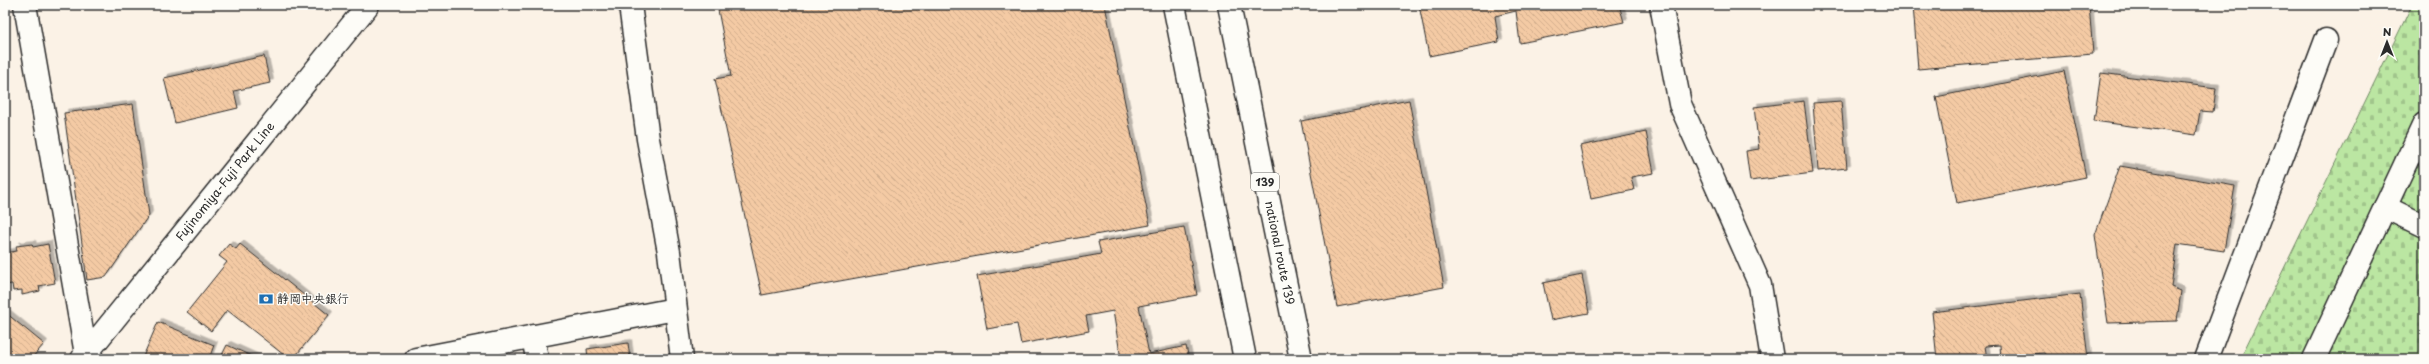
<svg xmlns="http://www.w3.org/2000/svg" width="2429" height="364" font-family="'Playpen Sans','Klee One',sans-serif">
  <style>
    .cemetery { fill: url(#cemetery-stones); stroke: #738866 }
    .building { fill: url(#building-back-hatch); stroke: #2b2b2b; filter: url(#shadow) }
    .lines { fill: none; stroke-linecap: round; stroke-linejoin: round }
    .minor-casing { stroke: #2b2b2b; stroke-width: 25 }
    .major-casing { stroke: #2b2b2b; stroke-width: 25 }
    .highway-casing { stroke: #2b2b2b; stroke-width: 25 }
    .minor { stroke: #fdfcf7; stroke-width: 22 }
    .major { stroke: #fdfcf7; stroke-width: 22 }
    .highway { stroke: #fdfcf7; stroke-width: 22 }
    .labels { text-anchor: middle; stroke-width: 3; stroke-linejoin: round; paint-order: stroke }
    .shield { fill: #fdfcf7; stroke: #6a6a68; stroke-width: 1 }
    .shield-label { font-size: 11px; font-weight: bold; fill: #2b2b2b }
    .street-label { font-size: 12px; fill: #2b2b2b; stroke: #fdfcf7 }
    .poi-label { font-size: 12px; font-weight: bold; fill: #2b2b2b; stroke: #fdfcf7; text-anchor: start }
  </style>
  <defs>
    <pattern id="cemetery-stones" width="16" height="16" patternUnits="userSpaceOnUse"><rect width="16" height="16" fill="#bbe6a2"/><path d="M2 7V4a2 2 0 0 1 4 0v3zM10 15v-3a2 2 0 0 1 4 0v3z" fill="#a1c58c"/></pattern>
    <pattern id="building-back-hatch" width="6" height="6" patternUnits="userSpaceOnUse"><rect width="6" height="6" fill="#f4caa4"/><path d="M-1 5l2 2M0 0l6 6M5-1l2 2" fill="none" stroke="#d1ae8d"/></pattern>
    <filter id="shadow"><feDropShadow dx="3.5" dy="-3.5" stdDeviation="0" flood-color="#0004"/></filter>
  </defs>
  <rect width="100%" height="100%" fill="#fbf2e6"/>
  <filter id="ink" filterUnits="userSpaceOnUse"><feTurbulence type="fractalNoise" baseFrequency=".025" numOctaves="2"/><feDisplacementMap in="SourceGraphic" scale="8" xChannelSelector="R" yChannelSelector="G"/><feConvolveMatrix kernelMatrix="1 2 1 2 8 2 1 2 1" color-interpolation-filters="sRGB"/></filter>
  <g filter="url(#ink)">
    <path class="cemetery" d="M2412,5H2424V359H2240Z"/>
    <g class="building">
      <path d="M717,5H1105L1150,225L762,295L715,79L731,76Z"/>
      <path d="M1419,5H1619L1624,22L1520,43L1516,11L1495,16L1499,42L1429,56Z"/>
      <path d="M1913,5H2089L2093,54L1918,69Z"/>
      <path d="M264,56L270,83L234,91L238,108L175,123L164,78Z"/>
      <path d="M2064,71L2086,177L1957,203L1936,97Z"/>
      <path d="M2101,73L2216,88L2213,112L2200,111L2196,135L2094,121Z"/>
      <path d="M1409,100L1444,287L1337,307L1301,121Z"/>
      <path d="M1804,101L1813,173L1750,181L1746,151L1759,149L1754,107Z"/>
      <path d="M1841,101L1847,168L1818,171L1813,103Z"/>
      <path d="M133,104L149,215L106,277L87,280L64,113Z"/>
      <path d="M1646,132L1654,173L1631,177L1634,190L1591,199L1580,146Z"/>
      <path d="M2120,166L2235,186L2224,251L2177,244L2171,287L2181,291L2177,321L2108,323L2095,235Z"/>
      <path d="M1184,227L1197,295L1139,306L1149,354L1186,346L1189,359H1119H1121L1113,311L1086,316L1089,331L1021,344L1017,324L987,329L977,276L1101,254L1098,242Z"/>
      <path d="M32,244L33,247L48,244L55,283L39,286L40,291L22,295V290L13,291L12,284L5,285V253L17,251L16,246Z"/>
      <path d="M229,244L236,249L240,244L329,315L293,359H289L227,310L211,331L187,312L227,262L219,256Z"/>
      <path d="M1582,275L1589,313L1551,320L1543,283Z"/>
      <path d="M2080,294L2088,358L2047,359L2044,353L2031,354L2032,359H2001L2000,345L1985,346L1987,359H1937L1932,312Z"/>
      <path d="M6,313L44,344L31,359H5Z"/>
      <path d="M158,322L214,345L209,359H142Z"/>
      <path d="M628,343L630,359H588L587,349Z"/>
      <path d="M227,345L258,359H220Z"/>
    </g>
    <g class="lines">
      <defs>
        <g id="minor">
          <path d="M25,5L86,354"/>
          <path d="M630,5L648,139L669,252L682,359"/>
          <path d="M1661,5L1680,104L1760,285L1772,359"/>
          <path d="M2385,207L2424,226"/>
          <path d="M533,336L537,359"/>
          <path d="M416,359L675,309"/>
          <path d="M2206,359L2326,40"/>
          <path d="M2314,359L2424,124"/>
        </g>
        <g id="major">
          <path id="s1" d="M82,359L368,5"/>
        </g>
        <g id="highway">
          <path d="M1174,5L1245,359"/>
          <path id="s2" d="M1229,5L1301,359"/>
        </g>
      </defs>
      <use href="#minor" class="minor-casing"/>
      <use href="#major" class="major-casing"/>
      <use href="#highway" class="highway-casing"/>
      <use href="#minor" class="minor"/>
      <use href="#major" class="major"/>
      <use href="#highway" class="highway"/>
    </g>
  </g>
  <defs>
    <symbol id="bank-bare" viewBox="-9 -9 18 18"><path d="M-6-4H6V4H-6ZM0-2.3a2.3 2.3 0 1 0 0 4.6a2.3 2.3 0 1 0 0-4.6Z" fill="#1f6fb2" stroke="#fdfcf7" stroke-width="2.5" paint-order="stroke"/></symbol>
  </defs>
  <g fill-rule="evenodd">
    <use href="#bank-bare" x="256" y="289" width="20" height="20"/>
  </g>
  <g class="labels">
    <rect class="shield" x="1251" y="173" width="28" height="18" rx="3"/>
    <g class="shield-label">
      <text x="1265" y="186">139</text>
    </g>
    <g class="street-label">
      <text dy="4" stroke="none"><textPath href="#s1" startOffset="228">Fujinomiya-Fuji Park Line</textPath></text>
      <text dy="4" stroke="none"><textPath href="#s2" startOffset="253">national route 139</textPath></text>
    </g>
    <g class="poi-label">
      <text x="277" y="303">静岡中央銀行</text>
    </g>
  </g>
  <rect width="2429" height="364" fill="none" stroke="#fdfcf7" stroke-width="20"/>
  <rect x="10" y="10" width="2409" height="344" fill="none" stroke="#2b2b2b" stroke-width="1.5" filter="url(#ink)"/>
  <g transform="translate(2387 42)" stroke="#fdfcf7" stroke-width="3" paint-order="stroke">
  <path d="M0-3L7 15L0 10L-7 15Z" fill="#2b2b2b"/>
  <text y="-6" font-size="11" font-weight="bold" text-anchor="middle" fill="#2b2b2b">N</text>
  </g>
</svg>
